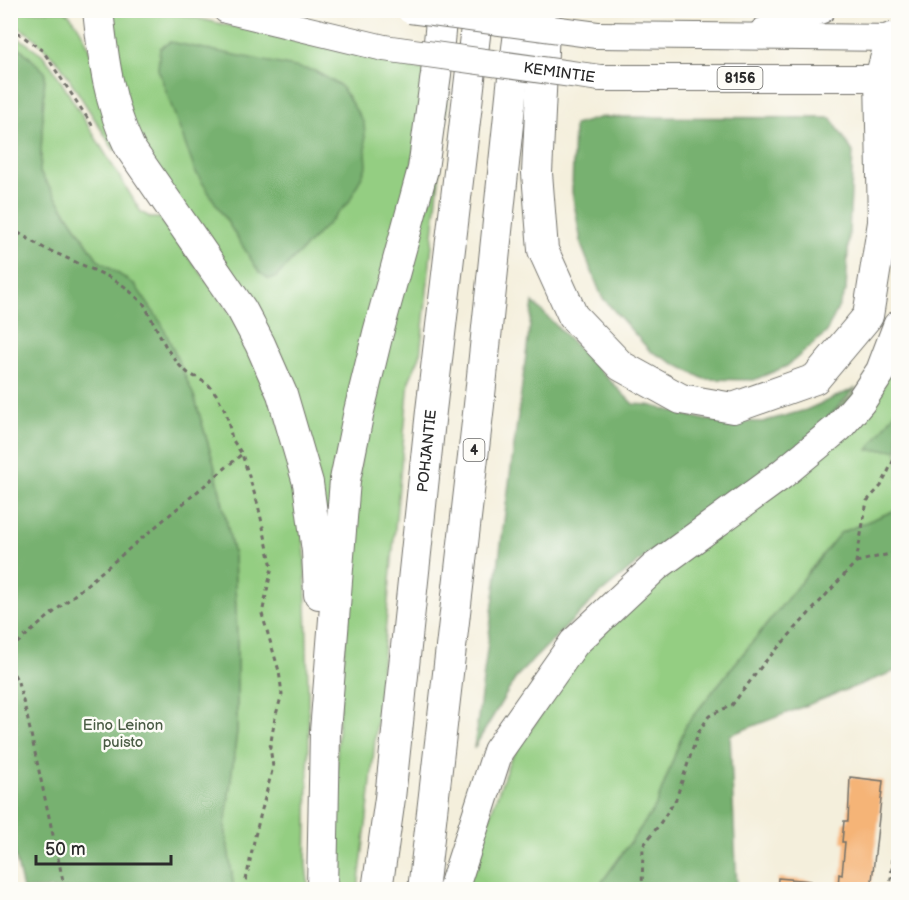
<svg xmlns="http://www.w3.org/2000/svg" width="909" height="900" font-family="'Balsamiq Sans',sans-serif">
  <style>
    .green { fill: #94ce82; stroke: #607c56; stroke-width: 1.5 }
    .forest { fill: #77b170; stroke: #516e4e; stroke-width: 1.5 }
    .building { fill: #f5b477 }
    .lines { fill: none; stroke-linecap: round; stroke-linejoin: round }
    .major-casing { stroke: #717069; stroke-width: 28 }
    .highway-casing { stroke: #717069; stroke-width: 32 }
    .path { stroke: #717069; stroke-width: 3; stroke-dasharray: 4.5 4.5; stroke-linecap: butt }
    .major { stroke: #fff; stroke-width: 26 }
    .highway { stroke: #fff; stroke-width: 30 }
    .major-bridge-casing { stroke: #717069; stroke-width: 28; stroke-linecap: butt }
    .major-bridge { stroke: #fff; stroke-width: 26 }
    .labels { text-anchor: middle; stroke-width: 5; stroke-linejoin: round; paint-order: stroke }
    .shield { fill: #fdfcf7; stroke: #6a6a68; stroke-width: 1.5 }
    .shield-label { font-size: 14px; font-weight: bold; fill: #2b2b2b }
    .street-label { font-size: 15px; fill: #2b2b2b; stroke: #fdfcf7 }
    .park-label { font-size: 15px; fill: #4a5c45; stroke: #fdfcf7 }
  </style>
  <rect width="100%" height="100%" fill="#fdfcf7"/>
  <filter id="ink" filterUnits="userSpaceOnUse"><feTurbulence type="fractalNoise" baseFrequency=".0167" numOctaves="2"/><feDisplacementMap in="SourceGraphic" scale="12" xChannelSelector="R" yChannelSelector="G"/><feConvolveMatrix kernelMatrix="1 2 1 2 8 2 1 2 1" color-interpolation-filters="sRGB"/></filter>
  <filter id="wash" filterUnits="userSpaceOnUse"><feTurbulence type="fractalNoise" baseFrequency=".008" numOctaves="4" result="noise"/><feDisplacementMap in="SourceGraphic" scale="24" xChannelSelector="R" yChannelSelector="G"/><feGaussianBlur stdDeviation="1.35" result="paint"/><feColorMatrix in="noise" values="0 0 0 0 0 0 0 0 0 0 0 0 0 0 0 0 0 1.4 0 .05"/><feComposite in="paint" operator="in"/></filter>
  <g filter="url(#wash)">
    <rect width="100%" height="100%" fill="#f4efdc"/>
    <g class="green">
      <path d="M10,11H65C94,32 106,113 116,149L114,150L60,64L31,35L11,23Z"/>
      <path d="M109,11H165L425,70L412,167L327,565L289,392L133,129Z"/>
      <path d="M10,32L42,54L54,70L141,212L151,218H160L233,316L272,398L297,486L305,553L309,736L306,865L309,889H234L225,827L237,731V640L234,556L214,464L194,396L135,285L98,260L40,173L45,73L21,49L11,43Z"/>
      <path d="M450,76L420,356L409,381L369,802L358,889L332,890L338,728L364,412Z"/>
      <path d="M898,352V509L840,533L686,725L655,808L597,889L463,890L510,760L583,652Z"/>
    </g>
    <g class="forest">
      <path d="M170,42L315,71L341,86L364,123L367,165L349,202L275,278L269,279L259,272L195,171L158,69L160,48Z"/>
      <path d="M11,43L21,49L45,72L40,173L98,260L135,285L162,324L194,396L214,464L234,556L237,640V731L225,827L234,889H23L10,834Z"/>
      <path d="M602,117L831,118L853,152L846,291L826,333L787,366L754,380L704,379L650,351L602,297L582,247L572,192L574,125Z"/>
      <path d="M533,302L633,404L649,405L705,420L762,422L806,410L856,388L792,455L651,552L596,597L517,676L474,748Z"/>
      <path d="M898,408V450H868Z"/>
      <path d="M898,509V670L730,735L737,889H597L655,808L686,725L840,533Z"/>
    </g>
    <g id="blocks">
      <g class="building">
        <path d="M850,777L883,781L871,890L838,887L839,874L842,875L845,842H842L844,821H848Z"/>
        <path d="M778,878L811,881L810,890H777Z"/>
      </g>
    </g>
  </g>
  <g filter="url(#ink)">
    <use href="#blocks" fill-opacity="0" stroke="#717069" stroke-width="1.5"/>
    <g class="lines">
      <defs>
        <g id="major">
          <path d="M226,10L384,48"/>
          <path d="M763,31L822,10"/>
          <path d="M597,35L898,38"/>
          <path d="M600,78H880L898,75"/>
        </g>
        <g id="highway">
          <path d="M98,10C103,58 109,105 130,148L242,310L260,344L282,394L308,483L317,551L319,594"/>
          <path d="M545,10L537,173L543,250L573,316L621,366L681,399L733,408L815,379L868,316L883,222L880,78L891,38"/>
          <path d="M322,890L325,732L345,480L359,411L378,333L423,169L436,74L442,10"/>
          <path id="s1" d="M377,890L390,798L431,411L478,10"/>
          <path d="M423,890L479,405L512,86L522,10"/>
          <path d="M453,890L498,751L574,643L655,567L781,475L838,428L861,401L881,371L898,326"/>
        </g>
      </defs>
      <use href="#major" class="major-casing"/>
      <use href="#highway" class="highway-casing"/>
      <g class="path">
        <path d="M10,27L43,51L94,128"/>
        <path d="M10,228L44,248L107,276L124,286L144,304L167,349L180,366L188,373L208,384L216,394L226,412L232,439L242,454L258,505L272,567L262,614L279,671L282,694L275,718L270,747L273,767L255,836L244,890"/>
        <path d="M856,562L898,552"/>
        <path d="M10,649L242,454"/>
        <path d="M10,666L18,682L27,716L65,890"/>
        <path d="M642,890L643,846L659,825L676,799L698,733L709,716L732,705L764,663L856,562L867,501L881,486L898,451"/>
        <path d="M890,890L898,800"/>
      </g>
      <use href="#major" class="major"/>
      <use href="#highway" class="highway"/>
      <defs>
        <g id="major-bridge">
          <path d="M410,10L597,35"/>
          <path id="s2" d="M384,48L600,78"/>
        </g>
      </defs>
      <use href="#major-bridge" class="major-bridge-casing"/>
      <use href="#major-bridge" class="major-bridge"/>
    </g>
  </g>
  <g class="labels">
    <g class="shield">
      <rect x="717.5" y="67" width="45" height="22" rx="4.5"/>
      <rect x="463.5" y="439" width="21" height="22" rx="4.5"/>
    </g>
    <g class="shield-label">
      <text x="740" y="83">8156</text>
      <text x="474" y="455">4</text>
    </g>
    <g class="street-label">
      <text dy="5" stroke="none"><textPath href="#s2" startOffset="177">KEMINTIE</textPath></text>
      <text dy="5" stroke="none"><textPath href="#s1" startOffset="442">POHJANTIE</textPath></text>
    </g>
    <g class="park-label">
      <text x="123" y="730">Eino Leinon<tspan x="123" dy="17">puisto</tspan></text>
    </g>
  </g>
  <rect width="909" height="900" fill="none" stroke="#fdfcf7" stroke-width="36"/>
  <path d="M36 855v9h135v-9" fill="none" stroke="#2b2b2b" stroke-width="3"/>
  <text x="45" y="855" font-size="18" fill="#2b2b2b" stroke="#fdfcf7" stroke-width="4.5" paint-order="stroke">50 m</text>
</svg>
